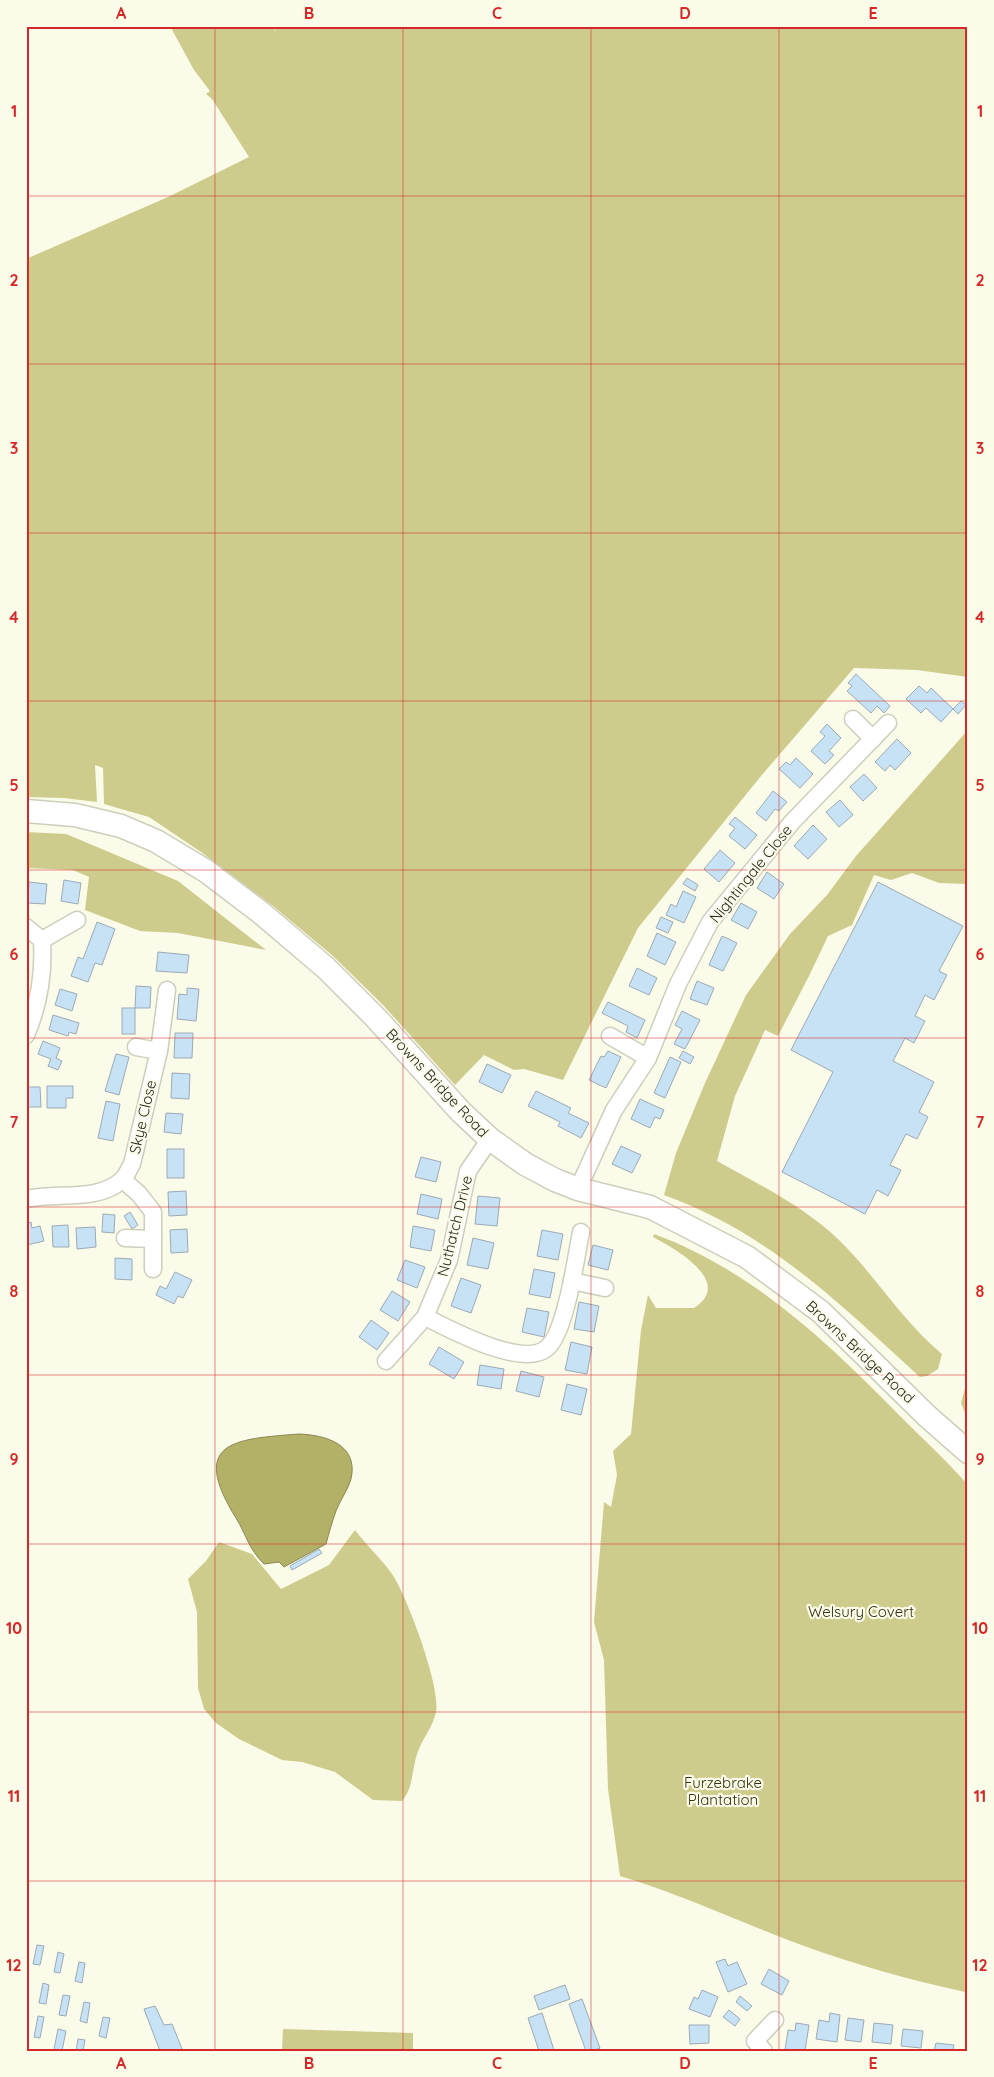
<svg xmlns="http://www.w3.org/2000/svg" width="994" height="2077" font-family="Quicksand,sans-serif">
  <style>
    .green { fill: #cecc8c }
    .water { fill: #b3b168; stroke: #8a8853 }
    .building { fill: #c8e2f5; stroke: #9baab5 }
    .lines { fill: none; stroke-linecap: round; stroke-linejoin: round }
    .street-casing { stroke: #cecebd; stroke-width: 19 }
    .secondary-casing { stroke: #cecebd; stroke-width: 25 }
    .street { stroke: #fff; stroke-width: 16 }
    .secondary { stroke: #fff; stroke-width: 22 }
    .grid { fill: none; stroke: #d62828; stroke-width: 1; stroke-opacity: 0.55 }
    .labels { text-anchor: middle; stroke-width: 4.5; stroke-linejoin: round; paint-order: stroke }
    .street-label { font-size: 15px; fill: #292822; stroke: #fbfbe9 }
    .park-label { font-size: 15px; fill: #32300f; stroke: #fbfbe9 }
    .neatline { fill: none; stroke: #d62828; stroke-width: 2 }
    .grid-label { font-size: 16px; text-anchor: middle; font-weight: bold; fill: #d62828 }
  </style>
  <rect width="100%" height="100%" fill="#fbfbe9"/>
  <g class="green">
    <path d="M170,26H277L274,31L279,26H968V677L917,670L854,668L761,776L638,928L563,1080L524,1069L514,1070L484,1055L455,1085L383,1005L333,956L273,906L201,852L149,817L104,804L103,768L95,765L97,802L64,798L26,797V259L168,197L249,157L212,99L206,94L210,91L194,70Z"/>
    <path d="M968,730V884L939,883L912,873L891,880L874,875L852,925L828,936L809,976L778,1036L765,1030L735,1096L717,1161C760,1185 803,1206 839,1240C876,1276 902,1321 942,1354L938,1369L927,1376L920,1377C840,1304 769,1233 664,1195L676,1153L705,1083L746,995L790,934L827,895L856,856Z"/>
    <path d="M26,832L66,834L178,881L266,950L178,933L140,931L85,910L89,877L73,870L26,868Z"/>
    <path d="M654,1234C752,1270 827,1342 899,1415C922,1438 946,1460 968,1485V1984L965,1992C910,1980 857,1965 804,1946C742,1923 683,1895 620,1876L608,1789L604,1660L594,1622L604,1502L611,1507L617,1475L613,1451L631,1434L641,1330L648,1295L656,1308H694C735,1282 674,1248 653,1237Z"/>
    <path d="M968,1377V1421L961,1403Z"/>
    <path d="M355,1530C367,1546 383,1560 394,1577C408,1600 441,1687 436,1712C433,1727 422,1739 417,1754C412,1769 413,1789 402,1801L373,1800L335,1772L302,1762L282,1760L239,1739L216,1723L204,1709L198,1688L197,1612L188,1579L206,1561L219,1542L252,1554L281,1589L329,1565Z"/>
    <path d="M283,2029L413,2033V2051H282Z"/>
  </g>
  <path class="water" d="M299,1434C325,1435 359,1444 351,1479C348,1490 340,1500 336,1511C332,1522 329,1533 326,1544L284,1567L279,1562L264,1564C248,1548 247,1536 236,1518C189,1442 233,1439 299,1434Z"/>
  <g class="building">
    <path d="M856,674L890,706L884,713L877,706L871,713L847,691L852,686L848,683Z"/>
    <path d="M919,686L927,693L931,688L953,709L941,722L926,708L921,713L906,699Z"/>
    <path d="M961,701L966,705L958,714L953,709Z"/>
    <path d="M827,724L841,738L829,751L834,755L825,764L811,751L825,736L820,732Z"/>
    <path d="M897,739L911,753L895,770L890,765L885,771L875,762Z"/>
    <path d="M796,758L813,774L800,788L779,769L786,762L790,765Z"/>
    <path d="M864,774L877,788L863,801L850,787Z"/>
    <path d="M773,791L787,802L779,811L775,809L766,821L756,813Z"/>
    <path d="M840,800L853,815L839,827L826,812Z"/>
    <path d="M735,817L757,835L745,849L729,836L735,828L729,824Z"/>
    <path d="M813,825L827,839L808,859L794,846Z"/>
    <path d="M720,850L735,863L719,882L704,869Z"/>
    <path d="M767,872L784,884L774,899L757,888Z"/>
    <path d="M687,878L698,885L695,891L683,884Z"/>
    <path d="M64,880L81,883L78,904L61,901Z"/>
    <path d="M29,882L47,884L45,904L28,903Z"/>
    <path d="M878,882L963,926L939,971L947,975L934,1000L925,995L915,1016L925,1021L914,1043L905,1038L893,1061L934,1082L919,1112L928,1117L917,1139L906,1134L890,1165L901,1170L888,1196L877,1190L865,1214L782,1172L833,1072L791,1050Z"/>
    <path d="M683,891L696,897L684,923L666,915L671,904L676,907Z"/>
    <path d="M741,903L757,912L748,929L731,920Z"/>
    <path d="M661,917L673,922L668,933L656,928Z"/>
    <path d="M97,922L115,929L102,965L95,963L88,982L71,976L78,957L83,959Z"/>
    <path d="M657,933L676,942L665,965L647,956Z"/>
    <path d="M722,936L737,943L723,971L709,965Z"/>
    <path d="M158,952L189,955L187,973L156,971Z"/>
    <path d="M637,968L657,978L649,995L629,986Z"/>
    <path d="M697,981L714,988L707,1005L690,999Z"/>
    <path d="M136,986L151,987L150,1008H135Z"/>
    <path d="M187,988L199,989L196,1021L177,1019L179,994L187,995Z"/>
    <path d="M60,989L77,994L72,1011L55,1005Z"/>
    <path d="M608,1002L645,1020L637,1038L626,1032L628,1026L602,1013Z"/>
    <rect x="122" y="1008" width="13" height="26"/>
    <path d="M682,1011L700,1020L685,1049L674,1044L682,1029L675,1025Z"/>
    <path d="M53,1015L79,1023L76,1034L69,1032L68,1036L49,1030Z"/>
    <path d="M175,1033H193L192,1058H174Z"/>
    <path d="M43,1041L60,1048L56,1058L62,1061L58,1070L48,1066L51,1059L38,1054Z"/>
    <path d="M608,1051L621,1057L606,1088L589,1080L601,1056L604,1057Z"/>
    <path d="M683,1051L694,1057L690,1064L679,1058Z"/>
    <path d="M116,1054L129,1057L119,1095L105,1091Z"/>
    <path d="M670,1057L681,1062L665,1098L654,1093Z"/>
    <path d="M487,1064L511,1075L502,1093L479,1082Z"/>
    <path d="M172,1073L190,1074L189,1099L171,1098Z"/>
    <path d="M47,1086H73V1098H66V1108H47Z"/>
    <path d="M27,1087H40L41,1107H28Z"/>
    <path d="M536,1091L571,1108L568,1113L589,1123L581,1138L558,1126L560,1122L528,1106Z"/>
    <path d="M640,1099L664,1110L660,1119L655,1117L650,1128L631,1119Z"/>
    <path d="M106,1101L120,1104L113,1141L98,1138Z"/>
    <path d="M166,1113L183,1114L181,1134L164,1132Z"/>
    <path d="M621,1146L641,1155L632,1173L612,1164Z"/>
    <rect x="167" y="1149" width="17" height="29"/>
    <path d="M421,1157L441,1162L436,1182L415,1177Z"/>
    <path d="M186,1191L187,1215L169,1216L168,1192Z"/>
    <path d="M421,1194L442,1199L438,1219L417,1214Z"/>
    <path d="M478,1196L500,1198L497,1226L475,1224Z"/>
    <path d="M130,1212L138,1225L132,1229L124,1216Z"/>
    <path d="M103,1214L115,1215L114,1233L102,1232Z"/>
    <path d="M31,1222L32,1228L40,1226L44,1241L27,1245L26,1224Z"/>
    <path d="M68,1225L69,1247H53L52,1226Z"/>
    <path d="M413,1226L435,1230L431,1251L410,1247Z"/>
    <path d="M95,1227L96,1247L77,1249L76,1228Z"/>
    <path d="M187,1229L188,1252L171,1253L170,1230Z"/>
    <path d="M542,1230L563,1234L558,1260L537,1256Z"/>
    <path d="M473,1238L494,1243L488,1269L467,1265Z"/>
    <path d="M593,1245L613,1250L608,1270L588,1265Z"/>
    <path d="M115,1258L132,1259V1280L115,1279Z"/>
    <path d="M405,1260L425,1267L417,1288L397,1280Z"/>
    <path d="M534,1269L555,1273L550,1298L529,1294Z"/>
    <path d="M175,1272L192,1280L183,1298L178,1296L174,1304L156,1295L160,1286L166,1289Z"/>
    <path d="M461,1278L481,1285L471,1313L451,1306Z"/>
    <path d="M392,1291L410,1302L398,1321L380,1310Z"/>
    <path d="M579,1302L599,1306L594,1332L574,1329Z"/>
    <path d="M527,1308L549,1312L544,1337L522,1332Z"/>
    <path d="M371,1320L389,1333L377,1350L359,1337Z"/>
    <path d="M571,1342L592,1347L587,1374L565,1370Z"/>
    <path d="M439,1347L464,1362L454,1379L429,1364Z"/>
    <path d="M480,1365L504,1369L501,1389L477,1385Z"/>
    <path d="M521,1371L544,1377L539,1397L516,1391Z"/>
    <path d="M567,1384L587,1389L581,1415L561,1410Z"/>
    <path d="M319,1549L322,1553L292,1570L290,1566Z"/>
    <path d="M37,1945L44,1946L40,1965L33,1964Z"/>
    <path d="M58,1952L64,1954L60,1973L54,1972Z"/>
    <path d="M725,1959L728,1966L737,1962L747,1984L728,1992L716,1962Z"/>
    <path d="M79,1962L85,1963L82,1983L75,1981Z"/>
    <path d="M769,1969L789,1981L782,1995L761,1984Z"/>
    <path d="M43,1983L49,1985L46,2004L39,2003Z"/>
    <path d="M565,1985L570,1999L539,2010L534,1996Z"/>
    <path d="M702,1990L718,1997L710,2017L689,2009L694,1997L698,1999Z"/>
    <path d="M63,1995L70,1996L66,2016L59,2015Z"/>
    <path d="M740,1996L752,2006L747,2011L736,2002Z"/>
    <path d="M582,1999L600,2048L592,2051H586L569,2004Z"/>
    <path d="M84,2002L90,2003L87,2023L80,2021Z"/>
    <path d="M155,2006L164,2025L172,2024L183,2051H160L144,2009Z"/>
    <path d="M729,2010L740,2019L735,2026L723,2017Z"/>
    <path d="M542,2013L554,2050L553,2051H539L528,2018Z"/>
    <path d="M830,2013L840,2015L837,2042L816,2039L819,2020L829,2022Z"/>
    <path d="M38,2016L44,2017L40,2038L34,2037Z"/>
    <path d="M103,2017L110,2018L106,2038L99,2036Z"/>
    <path d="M848,2018L864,2020L861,2042L845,2040Z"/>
    <path d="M796,2023L809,2025L805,2051L785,2050L788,2030L795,2031Z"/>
    <path d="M874,2023L893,2025L891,2044L872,2042Z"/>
    <path d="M689,2025H709V2043L690,2044Z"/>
    <path d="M58,2029L66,2031L62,2051L54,2049Z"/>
    <path d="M903,2029L923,2031L921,2048L901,2046Z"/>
    <path d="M78,2039L85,2040L83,2051H76Z"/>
    <path d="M936,2043L954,2045L953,2051H934Z"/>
  </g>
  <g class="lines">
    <defs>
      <g id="street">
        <path d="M853,719L873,739"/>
        <path d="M26,927L42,940C44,973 39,1005 26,1035"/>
        <path d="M42,940L77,920"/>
        <path d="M610,1036L648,1058"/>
        <path d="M136,1047L159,1051"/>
        <path d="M123,1180L139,1194L153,1212V1269"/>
        <path d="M578,1189L614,1110L648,1058L678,984L710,922L792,822L888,723"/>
        <path d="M26,1199C57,1192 96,1202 121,1181C126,1177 129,1169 132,1164L159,1051L167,990"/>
        <path d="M125,1238L153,1239"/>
        <path d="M572,1281L605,1288"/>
        <path d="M425,1317C450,1329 522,1369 547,1348C566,1332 576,1257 581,1232"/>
        <path d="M386,1361L425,1317L449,1260L468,1171L490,1139"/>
        <path d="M764,2051L755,2041L775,2020"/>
      </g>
      <path id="secondary" d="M26,811L75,815L121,826L156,841L206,871L260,912L326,968L376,1018L461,1112L490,1139L525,1164L555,1180L578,1189L650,1207L747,1257L821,1312L927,1416L968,1452"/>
    </defs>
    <use href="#street" class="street-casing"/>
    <use href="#secondary" class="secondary-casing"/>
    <use href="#street" class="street"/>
    <use href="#secondary" class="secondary"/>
  </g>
  <path class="grid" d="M215,26V2051M403,26V2051M591,26V2051M779,26V2051M26,196H968M26,364H968M26,533H968M26,701H968M26,870H968M26,1038H968M26,1207H968M26,1375H968M26,1544H968M26,1712H968M26,1881H968"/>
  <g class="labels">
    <g class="street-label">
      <text transform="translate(751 874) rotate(-51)" y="5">Nightingale Close</text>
      <text transform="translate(437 1083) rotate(47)" y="5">Browns Bridge Road</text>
      <text transform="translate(143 1117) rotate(-77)" y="5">Skye Close</text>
      <text transform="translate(455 1226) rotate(-76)" y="5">Nuthatch Drive</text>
      <text transform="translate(860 1352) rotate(43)" y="5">Browns Bridge Road</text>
    </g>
    <g class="park-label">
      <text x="861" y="1617">Welsury Covert</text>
      <text x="723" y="1788">Furzebrake<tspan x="723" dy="17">Plantation</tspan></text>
    </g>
  </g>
  <rect width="994" height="2077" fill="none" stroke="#fbfbe9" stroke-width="55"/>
  <rect x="28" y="28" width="938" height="2022" class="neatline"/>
  <g class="grid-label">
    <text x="121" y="19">A</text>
    <text x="309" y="19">B</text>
    <text x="497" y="19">C</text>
    <text x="685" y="19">D</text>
    <text x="873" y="19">E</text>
    <text x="14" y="117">1</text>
    <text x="980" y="117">1</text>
    <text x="14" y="286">2</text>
    <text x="980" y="286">2</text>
    <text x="14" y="454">3</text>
    <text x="980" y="454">3</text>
    <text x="14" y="623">4</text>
    <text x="980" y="623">4</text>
    <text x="14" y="791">5</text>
    <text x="980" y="791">5</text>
    <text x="14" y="960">6</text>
    <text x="980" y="960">6</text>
    <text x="14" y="1128">7</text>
    <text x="980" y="1128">7</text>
    <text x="14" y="1297">8</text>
    <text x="980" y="1297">8</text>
    <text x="14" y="1465">9</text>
    <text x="980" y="1465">9</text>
    <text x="14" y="1634">10</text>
    <text x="980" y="1634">10</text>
    <text x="14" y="1802">11</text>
    <text x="980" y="1802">11</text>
    <text x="14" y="1971">12</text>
    <text x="980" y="1971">12</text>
    <text x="121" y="2069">A</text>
    <text x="309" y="2069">B</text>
    <text x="497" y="2069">C</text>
    <text x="685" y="2069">D</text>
    <text x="873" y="2069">E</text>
  </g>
</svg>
